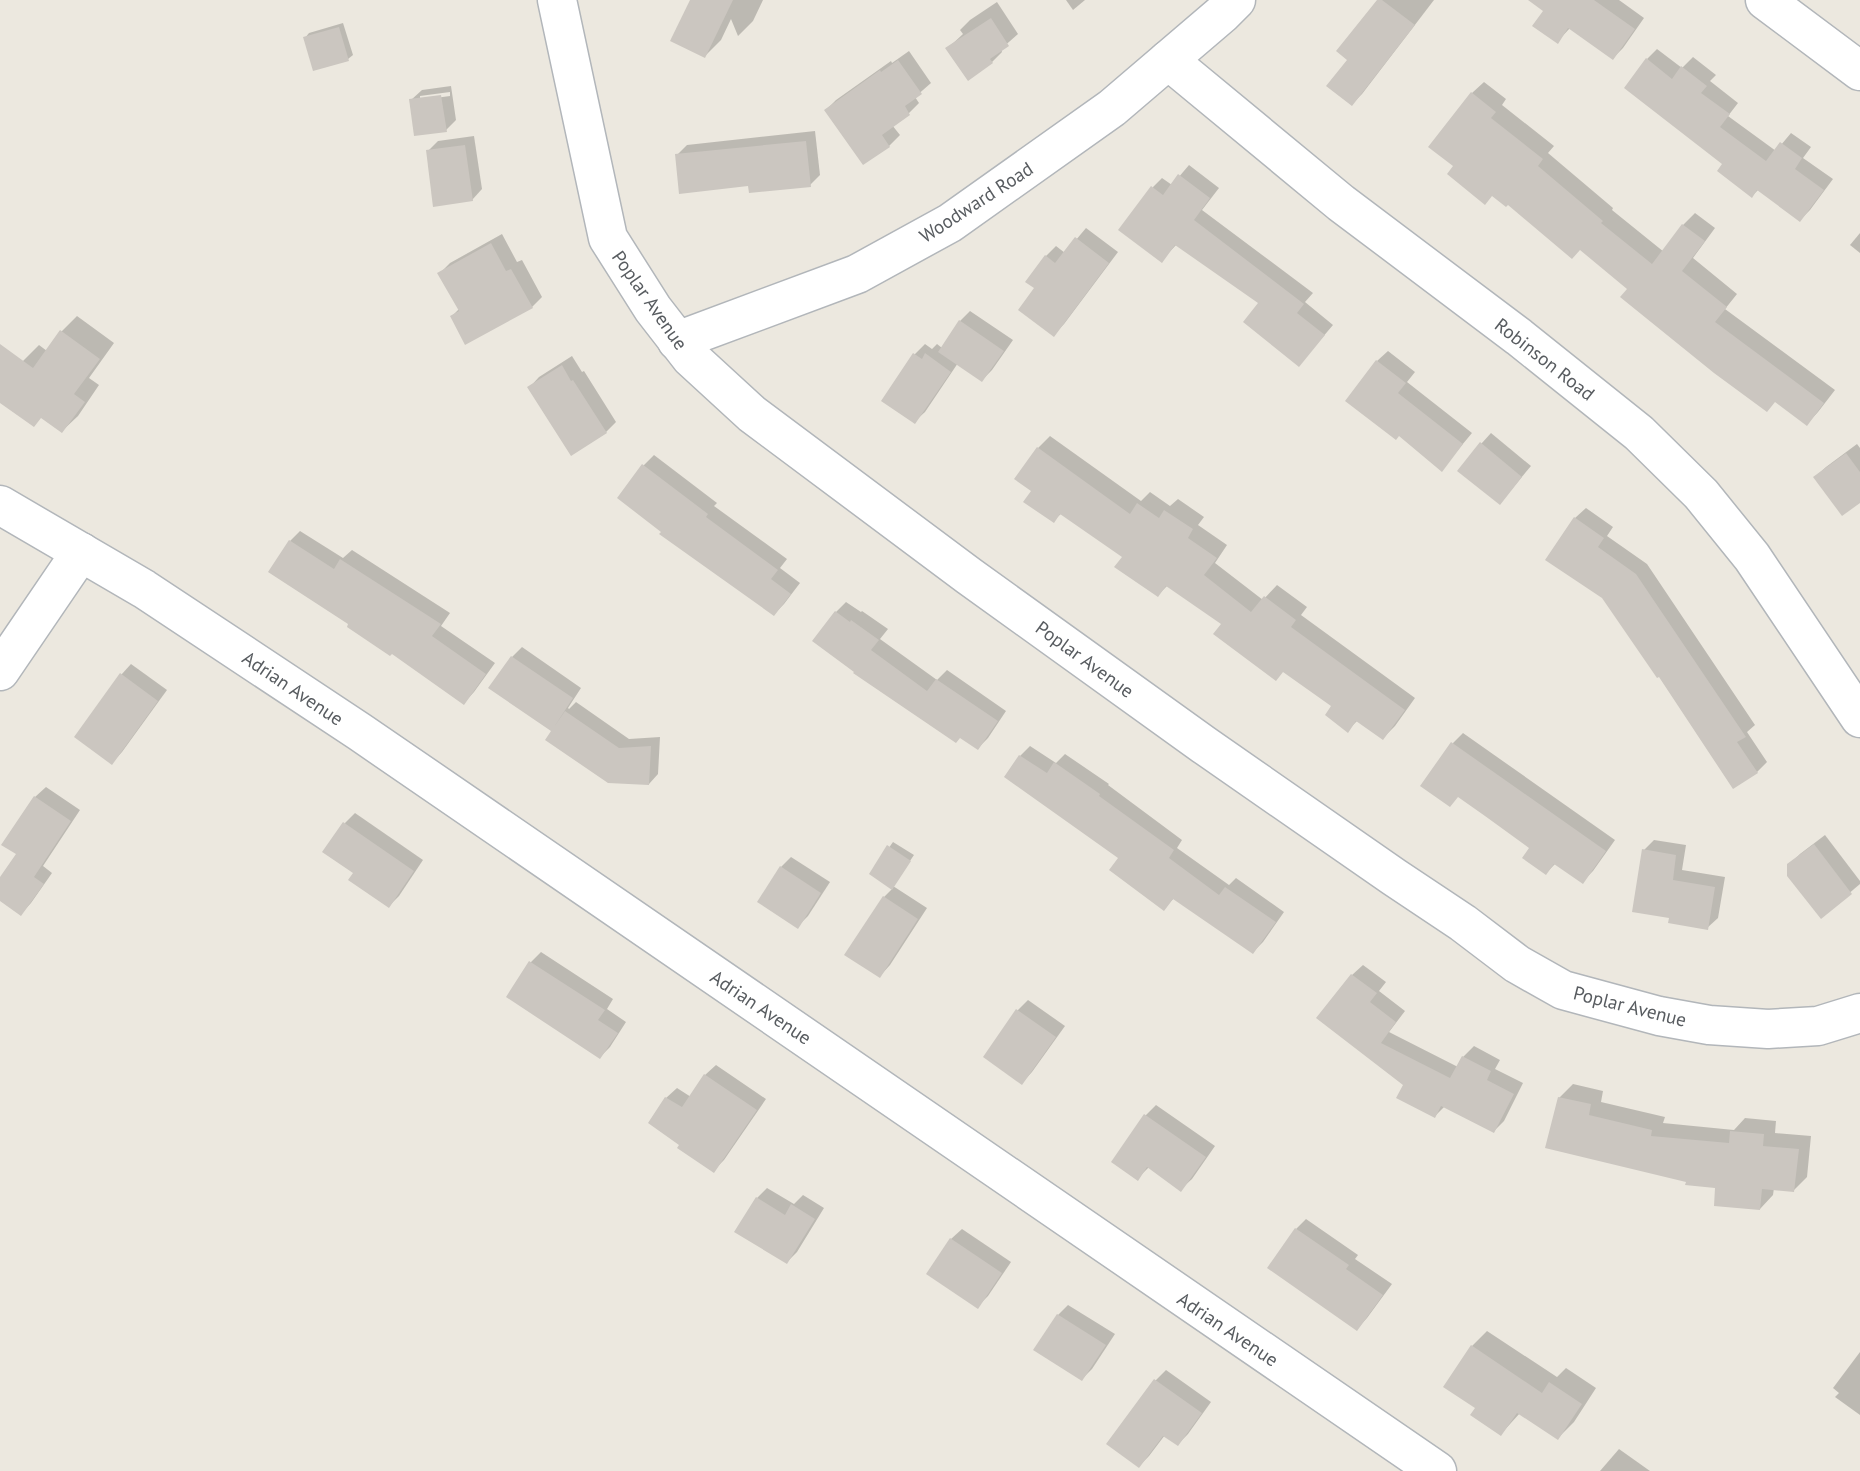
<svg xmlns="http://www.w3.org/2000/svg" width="1860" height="1471" font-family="'PT Sans',sans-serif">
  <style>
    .shadow { fill: #0003; fill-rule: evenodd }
    .building { fill: #cbc6c0 }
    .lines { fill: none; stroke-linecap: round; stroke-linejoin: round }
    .street-casing { stroke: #b2b6ba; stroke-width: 41 }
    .street { stroke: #fff; stroke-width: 38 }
    .labels { text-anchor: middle; stroke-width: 6; stroke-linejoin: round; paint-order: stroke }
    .street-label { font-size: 19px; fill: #585c60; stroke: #fff }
  </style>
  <rect width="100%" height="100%" fill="#ece8df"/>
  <g class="shadow">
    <path d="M692,0H763L753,21L738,36L731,19L721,40L705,56Z"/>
    <path d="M1066,0H1085L1073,10Z"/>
    <path d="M1379,0H1434L1362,94L1352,104L1350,60Z"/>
    <path d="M1553,0H1619L1644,18L1623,48L1613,58L1570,28L1557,42Z"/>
    <path d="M997,2L1018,34L1001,49L1002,52L992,62L948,48L963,34L960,30L970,20Z"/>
    <path d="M343,23L353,55L348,59L305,38L309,33Z"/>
    <path d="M1657,49L1682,68L1693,57L1716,75L1710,81L1738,103L1728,116L1776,151L1791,133L1811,147L1803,158L1833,179L1810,210L1800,220L1759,189L1752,196L1725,163L1647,59Z"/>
    <path d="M909,51L931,83L915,97L919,103L909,113L892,125L900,135L889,146L864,163L826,110L836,100L891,61L892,63Z"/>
    <path d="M1484,82L1506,99L1502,105L1554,146L1548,153L1613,208L1612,210L1664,252L1683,225L1695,213L1715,228L1693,258L1737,294L1725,309L1835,390L1818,412L1807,424L1629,288L1581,249L1508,202L1456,166L1472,93Z"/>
    <path d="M451,86L456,120L446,130L411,100L422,90ZM450,92V96L420,100V96Z"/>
    <path d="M815,131L820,175L810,185H750L677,155L687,145Z"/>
    <path d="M474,136L482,189L472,200L428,151L438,141Z"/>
    <path d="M1189,165L1219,188L1202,210L1313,293L1305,302L1333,325L1299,365L1260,303L1177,244L1162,260L1153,187L1162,178L1172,185Z"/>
    <path d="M1086,228L1118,252L1064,324L1053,335L1036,288L1046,256L1056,246L1065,253Z"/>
    <path d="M1860,233V253L1850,245Z"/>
    <path d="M502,234L517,262L522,260L542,297L532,307L452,316L459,309L440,273L450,263Z"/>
    <path d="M970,311L1013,340L992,370L982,380L958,363L925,412L914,422L883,401L915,354L925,344L932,349L937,344L942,348L960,321Z"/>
    <path d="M77,316L114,343L89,378L99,385L78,416L62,431L42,417L0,401V392L23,361L39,345L47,351L62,331Z"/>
    <path d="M1388,351L1415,372L1407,382L1472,433L1442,469L1377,361Z"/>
    <path d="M572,356L582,372L584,371L616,422L606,432L529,388L539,377Z"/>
    <path d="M1491,433L1531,466L1500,503L1481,444Z"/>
    <path d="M1050,436L1141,501L1150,492L1170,506L1178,499L1204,517L1198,525L1227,545L1215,563L1263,600L1277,585L1307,607L1301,615L1415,698L1395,726L1383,738L1358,720L1348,730L1333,706L1223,624L1168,585L1158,595L1124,556L1062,513L1053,521L1034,491L1038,448Z"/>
    <path d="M1857,444L1860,448V501L1815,477L1826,467Z"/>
    <path d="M654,455L717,503L714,506L787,559L780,568L800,583L784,604L774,614L619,498L644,465Z"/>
    <path d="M1586,508L1613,527L1607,536L1647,564L1755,725L1747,732L1767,762L1757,772L1659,675L1603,597L1547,559L1575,518Z"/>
    <path d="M300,531L343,558L352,550L450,613L441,626L495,663L474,692L464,703L351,624L290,541Z"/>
    <path d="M846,602L861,612L862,611L888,629L880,639L937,680L947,670L1006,711L988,738L978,748L815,641L836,612Z"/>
    <path d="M522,647L581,688L568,708L569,709L576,702L629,739L660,737L658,774L649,784L554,730L491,687L512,657Z"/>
    <path d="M131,664L167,690L122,752L112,763L121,675Z"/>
    <path d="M1463,733L1615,840L1593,871L1583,881L1556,863L1546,873L1532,847L1459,796L1453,743Z"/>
    <path d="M1030,746L1056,763L1065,754L1109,784L1108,785L1182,840L1177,848L1229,885L1236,878L1284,912L1263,942L1253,952L1174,898L1164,909L1121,858L1006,777L1020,756Z"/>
    <path d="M46,787L80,810L43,866L52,873L31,903L21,914L0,899V880L18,854L4,844L35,797Z"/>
    <path d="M355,813L423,860L399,896L389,906L355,872L345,823Z"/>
    <path d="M1825,835L1860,881V884L1821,917L1789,865L1800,854Z"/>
    <path d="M1654,840L1686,845L1682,870L1725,877L1718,918L1707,928L1644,850Z"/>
    <path d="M893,842L914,855L893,886L927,908L890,965L880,976L884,897L893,888L871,873Z"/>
    <path d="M791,857L830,882L808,916L798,926L781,867Z"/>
    <path d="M541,952L613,999L607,1009L626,1022L610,1047L600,1057L508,997L531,962Z"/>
    <path d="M1363,965L1386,982L1379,991L1405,1011L1389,1032L1458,1067L1463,1057L1474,1046L1500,1060L1495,1069L1523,1083L1504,1121L1494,1131L1445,1106L1435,1116L1405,1084L1319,1018L1352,975Z"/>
    <path d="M1028,1000L1065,1026L1032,1072L1022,1083L985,1056L1018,1010Z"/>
    <path d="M716,1065L766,1099L724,1160L713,1171L666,1098L677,1088L691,1097L705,1075Z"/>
    <path d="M1573,1084L1603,1091L1601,1102L1665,1117L1663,1123L1734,1130L1745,1118L1776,1121L1775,1133L1811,1136L1807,1177L1794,1190L1774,1188L1773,1195L1760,1209L1717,1186L1688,1180L1559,1098Z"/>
    <path d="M1156,1105L1215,1146L1192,1179L1181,1189L1149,1167L1138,1178L1113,1161L1146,1115Z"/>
    <path d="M767,1188L794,1204L803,1195L824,1208L797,1252L787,1262L757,1198Z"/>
    <path d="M1306,1219L1358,1255L1355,1259L1392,1284L1367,1318L1357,1329L1296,1229Z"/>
    <path d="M962,1229L1011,1262L988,1296L977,1307L951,1239Z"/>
    <path d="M1068,1305L1115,1334L1092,1369L1082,1379L1036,1349L1058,1315Z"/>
    <path d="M1487,1331L1557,1377L1566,1368L1596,1388L1574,1422L1558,1438L1520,1413L1501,1434L1477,1408L1472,1346Z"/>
    <path d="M1860,1352V1415L1835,1397L1839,1393L1833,1388Z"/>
    <path d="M1166,1370L1211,1402L1188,1434L1178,1444L1165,1435L1149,1456L1139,1466L1109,1444L1156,1380Z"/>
    <path d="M1619,1449L1650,1471H1600Z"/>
  </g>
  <g class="building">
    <path d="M690,0H733L705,58L670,41Z"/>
    <path d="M1377,0H1382L1415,25L1352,106L1326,86L1347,60L1336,51Z"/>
    <path d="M1528,0H1594L1635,29L1613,60L1568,28L1558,44L1532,26L1543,11Z"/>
    <path d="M991,18L1009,46L990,59L993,63L968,81L945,48Z"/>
    <path d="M339,27L349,61L313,71L303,37Z"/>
    <path d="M1646,58L1672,79L1681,66L1707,86L1701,93L1730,114L1720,127L1766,161L1780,142L1802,158L1795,169L1824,190L1800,222L1757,190L1752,198L1717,171L1722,164L1624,88Z"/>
    <path d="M898,60L922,94L905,106L910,115L882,135L890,147L863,165L824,110L880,70L881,72Z"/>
    <path d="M1471,92L1496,112L1491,118L1543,159L1538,166L1603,221L1601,223L1652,264L1682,224L1705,241L1682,271L1727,307L1715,322L1824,403L1807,426L1775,402L1767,412L1714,373L1620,297L1627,289L1580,250L1572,259L1508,205L1506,207L1492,196L1485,205L1447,174L1453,166L1428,147Z"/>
    <path d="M441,95L447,132L414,136L409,99Z"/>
    <path d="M806,141L811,187L749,193L748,186L679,194L675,154Z"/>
    <path d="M465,145L473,201L433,207L426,150Z"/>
    <path d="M1178,174L1210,198L1194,220L1304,304L1297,313L1325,335L1299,367L1243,322L1258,303L1175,245L1162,263L1118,230L1151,186L1163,195Z"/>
    <path d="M1075,237L1109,263L1054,337L1018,310L1034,288L1025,282L1045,255L1055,263Z"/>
    <path d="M491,243L506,271L511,269L533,308L465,345L450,316L459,311L437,273Z"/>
    <path d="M959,320L1004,351L982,382L938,352Z"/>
    <path d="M60,330L100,359L74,394L85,402L62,433L41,418L34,427L0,403V344L33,368Z"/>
    <path d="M913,353L922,359L925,353L951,372L915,424L881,401Z"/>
    <path d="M1376,360L1406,383L1398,393L1463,444L1442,472L1399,436L1396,440L1345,401Z"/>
    <path d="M562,365L571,381L573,380L607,433L571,456L527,387Z"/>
    <path d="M1480,442L1522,477L1500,505L1457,471Z"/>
    <path d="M1037,447L1130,514L1137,503L1159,518L1164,510L1193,529L1188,538L1217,558L1204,575L1251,612L1264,596L1296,620L1291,627L1405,710L1383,740L1356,721L1348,733L1325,715L1331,706L1283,672L1276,681L1213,634L1221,624L1166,586L1158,597L1114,567L1122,557L1060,514L1054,523L1023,502L1031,491L1014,479Z"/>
    <path d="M1846,453L1860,472V503L1842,516L1813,477Z"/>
    <path d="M642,464L708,514L706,517L778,570L771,579L791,594L774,616L659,534L661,532L617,498Z"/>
    <path d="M1574,517L1604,538L1598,547L1636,574L1746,737L1737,742L1758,773L1733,789L1659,677L1657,678L1602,598L1545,560Z"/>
    <path d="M289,540L334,569L340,559L441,624L432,636L486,674L464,705L392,654L390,656L347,627L348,624L268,572Z"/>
    <path d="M835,611L850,622L851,620L879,640L871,650L927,691L936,679L998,721L978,750L960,738L956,743L853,673L854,672L812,641Z"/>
    <path d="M511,656L573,698L554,727L565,711L619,748L651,746L649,785L608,783L545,740L551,731L488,688Z"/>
    <path d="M120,673L158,701L112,765L74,737Z"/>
    <path d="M1451,742L1606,851L1583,884L1554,864L1546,875L1522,858L1529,848L1485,816L1458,797L1450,807L1420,786Z"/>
    <path d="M1019,755L1047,773L1054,762L1100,794L1099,796L1174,850L1169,858L1219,895L1225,887L1276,922L1253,954L1173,899L1164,911L1109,870L1118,858L1004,777Z"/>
    <path d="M34,796L71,821L34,877L44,884L21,916L0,901V877L16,854L1,845Z"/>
    <path d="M343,822L414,871L389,908L348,880L353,873L322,852Z"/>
    <path d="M1814,844L1852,894L1821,919L1787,876V864Z"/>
    <path d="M887,845L911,861L892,890L869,874Z"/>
    <path d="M1642,849L1676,855L1673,880L1715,887L1708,930L1668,923L1669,918L1632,912Z"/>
    <path d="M780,866L821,893L798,929L757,902Z"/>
    <path d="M883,896L918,919L880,978L844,955Z"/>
    <path d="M529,961L605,1010L598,1020L618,1033L600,1059L506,997Z"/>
    <path d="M1351,974L1377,993L1370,1002L1396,1022L1381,1043L1450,1078L1462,1056L1491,1071L1487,1080L1514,1094L1494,1133L1441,1106L1435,1118L1396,1098L1403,1085L1316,1018Z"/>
    <path d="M1016,1009L1056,1037L1022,1085L983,1057Z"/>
    <path d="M704,1074L757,1110L714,1173L677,1148L679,1145L648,1123L665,1097L682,1107Z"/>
    <path d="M1558,1097L1591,1104L1589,1115L1652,1130L1651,1136L1729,1143L1730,1131L1764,1134L1763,1146L1799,1149L1794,1192L1762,1189L1760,1210L1714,1206L1715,1188L1685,1185L1686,1182L1545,1148Z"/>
    <path d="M1144,1114L1206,1157L1181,1192L1147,1167L1138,1181L1111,1162Z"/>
    <path d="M756,1197L785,1215L791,1204L815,1219L787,1264L734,1232Z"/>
    <path d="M1295,1228L1349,1265L1346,1269L1383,1295L1357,1331L1267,1268Z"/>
    <path d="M950,1238L1002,1273L978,1309L926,1274Z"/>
    <path d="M1057,1314L1106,1345L1082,1381L1033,1350Z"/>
    <path d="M1471,1345L1542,1393L1549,1382L1582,1404L1558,1440L1517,1413L1501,1436L1470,1415L1475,1408L1443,1387Z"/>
    <path d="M1154,1379L1202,1413L1178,1446L1163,1436L1139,1468L1106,1444Z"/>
  </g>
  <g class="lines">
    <defs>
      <g id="street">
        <path d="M557,0L608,238L653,309L691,358L752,414L969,576L1204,745L1394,877L1463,923L1517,964L1563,990L1659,1016L1709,1025L1768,1029L1818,1026L1860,1013"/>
        <path d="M1765,0L1860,71"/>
        <path d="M1168,60L1341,203L1519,337L1639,433L1701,494L1752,557L1860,718"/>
        <path d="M677,341L857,274L950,223L1112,108L1222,14L1236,0"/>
        <path d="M0,505L144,589L360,732L1437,1471"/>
        <path d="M0,671L81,552"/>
      </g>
    </defs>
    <use href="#street" class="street-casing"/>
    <use href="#street" class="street"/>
  </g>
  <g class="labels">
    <g class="street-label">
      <text transform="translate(976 202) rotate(-33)" y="7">Woodward Road</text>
      <text transform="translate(650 300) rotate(55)" y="7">Poplar Avenue</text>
      <text transform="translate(1545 359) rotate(38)" y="7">Robinson Road</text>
      <text transform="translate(1085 659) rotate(36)" y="7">Poplar Avenue</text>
      <text transform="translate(293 688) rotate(34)" y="7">Adrian Avenue</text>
      <text transform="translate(1630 1006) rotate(14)" y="7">Poplar Avenue</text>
      <text transform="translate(761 1007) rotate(34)" y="7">Adrian Avenue</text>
      <text transform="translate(1228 1329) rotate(34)" y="7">Adrian Avenue</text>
    </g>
  </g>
</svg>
